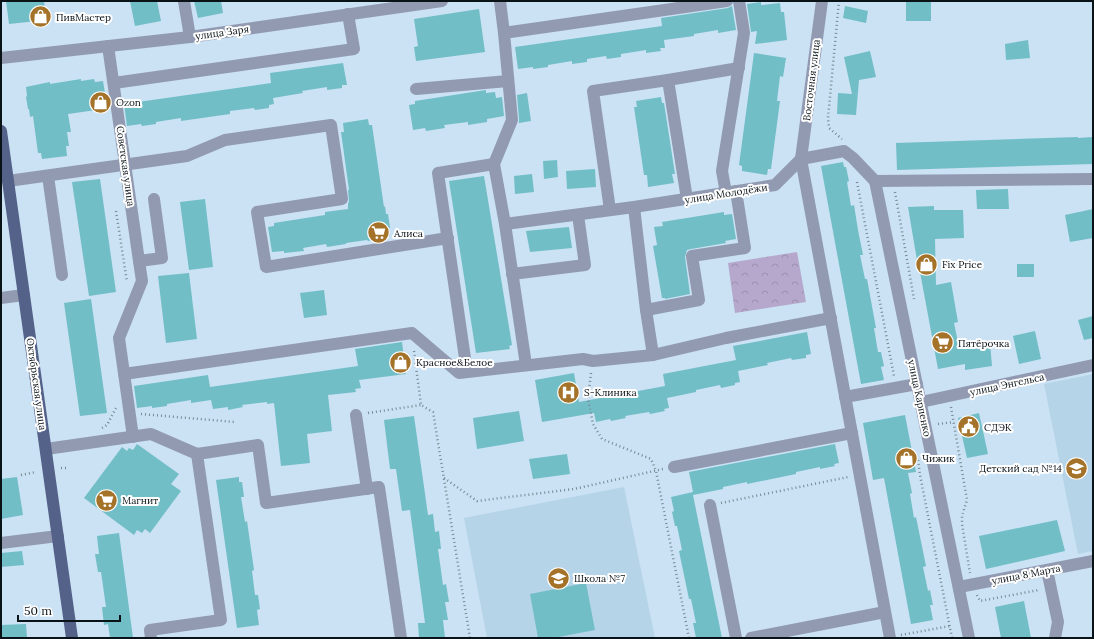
<svg xmlns="http://www.w3.org/2000/svg" width="1094" height="639" font-family="Lora,serif">
  <style>
    .built { fill: #b6d4e8 }
    .park { fill: url(#park-crowns) }
    .building { fill: #71bec7 }
    .lines { fill: none; stroke-linecap: round; stroke-linejoin: round }
    .path { stroke: #778995; stroke-width: 2.5; stroke-dasharray: 1 3; stroke-linecap: butt }
    .minor { stroke: #929ab1; stroke-width: 12 }
    .major { stroke: #546189; stroke-width: 12 }
    .labels { text-anchor: middle; stroke-width: 4; stroke-linejoin: round; paint-order: stroke }
    .poi-label { font-size: 10px; fill: #091217; stroke: #fff; text-anchor: start }
    .street-label { font-size: 10px; fill: #091217; stroke: #fff }
  </style>
  <defs>
    <pattern id="park-crowns" width="20" height="18" patternUnits="userSpaceOnUse"><rect width="20" height="18" fill="#b6a8cc"/><path d="M2 6a3 3 0 1 1 6 0M12 15a3 3 0 1 1 6 0" fill="none" stroke="#9b90ae"/></pattern>
  </defs>
  <rect width="100%" height="100%" fill="#cae2f3"/>
  <g class="built">
    <path d="M1093,374V551L1078,554L1044,384Z"/>
    <path d="M624,487L655,638H487L464,518Z"/>
  </g>
  <path class="park" d="M797,252L806,302L735,313L728,263Z"/>
  <g class="building">
    <path d="M6,1H44L46,20L9,24Z"/>
    <path d="M130,1H157L161,21L135,26Z"/>
    <path d="M194,1H221L223,13L198,18Z"/>
    <rect x="906" y="1" width="25" height="20"/>
    <path d="M761,2V5L780,3L781,12H784L787,40L755,44L757,31L751,32L747,4Z"/>
    <path d="M732,6L736,30L718,33V30L694,34V36L664,40L665,48H660L661,51L646,53V50L621,54V57L607,59L606,56L587,59V62L572,64V61L548,65V67L533,69V67L518,69L515,47L662,26L661,18L728,8Z"/>
    <path d="M845,6L868,11L866,23L843,18Z"/>
    <path d="M479,9L485,52L416,61L414,47L418,46L414,19Z"/>
    <path d="M1028,40L1030,58L1006,60L1005,44Z"/>
    <path d="M870,51L876,77L859,80L856,115L837,114L838,93L852,94L844,57Z"/>
    <path d="M754,53L786,58L783,77L780,76L777,101H780L771,169H768L767,175L742,171V166L739,165Z"/>
    <path d="M343,63L347,85H342V88L327,90V87L302,91L303,93L273,98L274,104L269,105V108L255,110L254,108L230,111V114L181,121V118L156,122V124L142,126L141,124L127,126L124,104L271,83L270,73Z"/>
    <path d="M81,79V81L94,79L95,82L103,81L107,106L95,107L96,110L68,114L71,132H67L69,146H66L67,156L42,159L41,153H38L33,116L30,117L29,109H28L26,97L27,96L26,87L50,82V84Z"/>
    <path d="M486,90V93L495,92L496,98L502,97L504,116L487,119V122L468,125V122L444,125L445,128L426,131L425,128L413,130L409,105L415,104V101Z"/>
    <path d="M527,93L531,121L519,123V119L517,95Z"/>
    <path d="M661,97L662,103H664L675,174H672L674,183L648,187L647,175H644L634,107H637L636,101Z"/>
    <path d="M368,119L369,125H372L384,207L385,206L386,214H388L390,228H389L390,236L383,237L384,238L368,241L367,240L346,243V244L327,247L326,244L303,248L304,251L284,253V251L272,252L268,227L274,226V223L325,215V212L348,209V204L349,201L348,190H349L341,132H344L343,123Z"/>
    <path d="M1078,137V138L1093,137V164L897,170L896,143Z"/>
    <path d="M557,160L558,177L544,179L543,161Z"/>
    <path d="M843,162L844,167H846L849,181L847,182L851,206L854,205L858,230L863,255H860L865,279H867L876,328H874L878,352H881L884,366L881,367L884,380L861,384L821,166Z"/>
    <path d="M595,169L596,187L567,189L566,171Z"/>
    <path d="M532,174L534,192L515,194L514,176Z"/>
    <path d="M484,176L512,345L509,346L510,349L476,353L449,181Z"/>
    <path d="M100,179L116,292L89,296L72,182Z"/>
    <path d="M1008,189L1009,209H977L976,190Z"/>
    <path d="M205,199L213,267L189,270L180,202Z"/>
    <path d="M934,206V210H963L964,238L935,239L936,285L951,282L958,322L954,323L959,347L990,343L992,366L965,370V364L938,369L920,272H919L908,207Z"/>
    <path d="M1093,209V238L1070,242L1065,215Z"/>
    <path d="M724,212V215L732,214L736,239L725,241L726,243L691,249L687,250L685,257L690,294L665,299V298H662L653,246L657,245L654,227L663,226L662,222Z"/>
    <path d="M569,227L572,248L530,252L526,231Z"/>
    <rect x="1017" y="264" width="17" height="13"/>
    <path d="M189,273L197,339L166,343L158,276Z"/>
    <path d="M324,290L327,315L304,318L300,293Z"/>
    <path d="M91,299L107,413L80,416L64,303Z"/>
    <path d="M1093,316V338L1084,340L1078,320Z"/>
    <path d="M1035,331L1041,359L1019,364L1013,336Z"/>
    <path d="M807,332L811,354L806,355V358L792,360L791,358L767,363L768,365L738,371L740,382L735,383V385L721,388L720,385L696,390V392L667,398L669,408L664,409L665,411L650,414L649,412L625,416L626,418L611,421L610,419L596,422L594,413L542,422L535,380L574,373L579,402L665,386L663,374L736,360L733,346Z"/>
    <path d="M402,342L406,374L359,380L361,388L355,389L356,392L328,395L332,431L307,434L310,463L281,466L274,403L267,404V402L242,405L243,407L228,410V407L213,409L211,400L191,403V400L167,404V406L152,408V406L137,408L134,386L208,375L210,387L358,366L355,349Z"/>
    <path d="M519,411L524,441L477,449L473,418Z"/>
    <path d="M979,413L988,454L967,458L958,418Z"/>
    <path d="M905,415L916,472L908,473L912,493L910,494L914,518L916,517L926,566L923,567L928,591L930,590L933,605H930L933,620L911,624L884,478L873,480L863,423Z"/>
    <path d="M414,416L428,515L433,514L435,532L439,531L441,549H438L443,585L446,584L449,602H445L448,620H443L445,638H419L418,623H425L410,510L402,511L396,469H390L384,420Z"/>
    <path d="M137,444L179,474L171,484L181,491L150,533L145,529L142,533L137,530L134,535L84,498L122,447L127,451L129,448L133,450Z"/>
    <path d="M835,444L839,463L834,464L835,466L820,469V467L796,472V474L747,484V482L723,487V489L693,495L722,638H696L693,623H696L691,599H689L679,551L682,550L677,526H675L672,512L674,511L671,497L693,492L689,472Z"/>
    <path d="M567,454L570,474L533,479L529,459Z"/>
    <path d="M17,477L23,515L1,519V479Z"/>
    <path d="M239,477V482H242L244,497H241L245,522L247,521L254,570L252,571L255,595H258L260,609L257,610L259,625L237,628L216,480Z"/>
    <path d="M1057,520L1065,551L986,569L979,536Z"/>
    <path d="M119,533L133,638H110L108,624L104,625L102,607H106L101,572H98L95,554H99L97,536Z"/>
    <path d="M22,551L24,565L1,567V553Z"/>
    <path d="M586,583L595,630L553,638H538L530,594Z"/>
    <path d="M1024,601L1031,638H1001L995,607Z"/>
    <path d="M26,624L27,638H1V625Z"/>
  </g>
  <g class="lines">
    <g class="path">
      <path d="M839,1L828,118L829,128L842,139"/>
      <path d="M857,182L894,376"/>
      <path d="M895,192L914,299"/>
      <path d="M116,211L127,282"/>
      <path d="M414,351L421,405L433,412L470,638"/>
      <path d="M591,373L588,399L593,424L602,439L651,459L656,471L689,638"/>
      <path d="M951,407L967,500L962,516V524L970,573"/>
      <path d="M368,413L421,405"/>
      <path d="M141,414L235,422"/>
      <path d="M938,424L954,422"/>
      <path d="M102,428L107,425L116,408"/>
      <path d="M918,460L920,475L952,638"/>
      <path d="M61,468H66"/>
      <path d="M21,475L36,472"/>
      <path d="M444,478L477,501L574,489L663,469"/>
      <path d="M721,503L848,477"/>
      <path d="M977,595L980,601L1039,590"/>
      <path d="M901,635L950,626"/>
    </g>
    <g class="minor">
      <path d="M184,1L190,37"/>
      <path d="M500,1L504,33L727,1"/>
      <path d="M822,1L801,159L890,638"/>
      <path d="M504,33L512,120L494,164L505,224L526,365"/>
      <path d="M108,46L139,261"/>
      <path d="M1,58L190,37L442,1"/>
      <path d="M668,80L739,68"/>
      <path d="M114,83L354,49L348,14"/>
      <path d="M416,89L508,81"/>
      <path d="M48,176L62,275"/>
      <path d="M8,181L187,156L225,140L331,125L342,199L257,212L266,267L448,238"/>
      <path d="M875,181L969,638"/>
      <path d="M726,193L722,171L744,33L739,1"/>
      <path d="M634,207L646,310L653,355"/>
      <path d="M610,210L593,91L668,80L687,199"/>
      <path d="M505,224L634,207L775,185L801,159L844,151L853,158L875,181L1093,179"/>
      <path d="M512,274L585,265L578,215"/>
      <path d="M1,298L24,295"/>
      <path d="M646,310L699,300L692,256L745,248L736,191"/>
      <path d="M467,372L438,173L494,164"/>
      <path d="M124,374L412,333L459,373L583,359L593,361L653,355L726,338L831,318"/>
      <path d="M845,397L917,384"/>
      <path d="M921,402L1093,365"/>
      <path d="M356,415L367,489"/>
      <path d="M133,437L119,338L142,281L139,261L162,258L154,199"/>
      <path d="M46,449L151,434L197,454L258,445L266,503L379,487L401,638"/>
      <path d="M674,467L852,433"/>
      <path d="M710,505L736,638"/>
      <path d="M1,543L58,536"/>
      <path d="M1047,570L1058,622L1055,638"/>
      <path d="M959,587L1093,561"/>
      <path d="M151,638L150,630L221,620L197,454"/>
      <path d="M751,638L885,612"/>
    </g>
    <path class="major" d="M1,131L72,638"/>
  </g>
  <defs>
    <symbol id="shop-disc" viewBox="-11 -11 22 22"><circle r="9.5" fill="#a47228" stroke="#fff"/><path d="M-5-2.5h2.3a2.7 3.5 0 0 1 5.4 0H5L5.5 6h-11ZM-1.5-2.5h3a1.5 2.3 0 0 0-3 0Z" fill="#fff"/></symbol>
    <symbol id="supermarket-disc" viewBox="-11 -11 22 22"><circle r="9.5" fill="#a47228" stroke="#fff"/><path d="M-6-5.5h2.5l.6 2H6L4.5 2H-2.5L-4.4-4H-6ZM-1.5 3.2a1.3 1.3 0 1 0 .1 0ZM3 3.2a1.3 1.3 0 1 0 .1 0Z" fill="#fff"/></symbol>
    <symbol id="hospital-disc" viewBox="-11 -11 22 22"><circle r="9.5" fill="#a47228" stroke="#fff"/><path d="M-5-5h3v3.5h4V-5h3V5h-3V1.5h-4V5h-3Z" fill="#fff"/></symbol>
    <symbol id="civic-disc" viewBox="-11 -11 22 22"><circle r="9.5" fill="#a47228" stroke="#fff"/><path d="M-.6-6.5H3V-4.5H.6V-3L4-1V1h2V6H-6V1h2V-1L-.6-3ZM-1.2 2.5V6h2.4V2.5Z" fill="#fff"/></symbol>
    <symbol id="school-disc" viewBox="-11 -11 22 22"><circle r="9.5" fill="#a47228" stroke="#fff"/><path d="M0-5L7-2L0 1L-7-2ZM-4 1L0 2.5L4 1V4Q0 6-4 4Z" fill="#fff"/></symbol>
  </defs>
  <g fill-rule="evenodd">
    <use href="#shop-disc" x="28" y="4" width="25" height="25"/>
    <use href="#shop-disc" x="88" y="90" width="25" height="25"/>
    <use href="#supermarket-disc" x="366" y="220" width="25" height="25"/>
    <use href="#shop-disc" x="914" y="252" width="25" height="25"/>
    <use href="#supermarket-disc" x="930" y="330" width="25" height="25"/>
    <use href="#shop-disc" x="388" y="350" width="25" height="25"/>
    <use href="#hospital-disc" x="556" y="380" width="25" height="25"/>
    <use href="#civic-disc" x="956" y="414" width="25" height="25"/>
    <use href="#shop-disc" x="894" y="446" width="25" height="25"/>
    <use href="#school-disc" x="1064" y="456" width="25" height="25"/>
    <use href="#supermarket-disc" x="94" y="488" width="25" height="25"/>
    <use href="#school-disc" x="546" y="566" width="25" height="25"/>
  </g>
  <g class="labels">
    <g class="poi-label">
      <text x="56" y="21">ПивМастер</text>
      <text x="116" y="106">Ozon</text>
      <text x="394" y="237">Алиса</text>
      <text x="942" y="268">Fix Price</text>
      <text x="958" y="347">Пятёрочка</text>
      <text x="416" y="366">Красное&amp;Белое</text>
      <text x="584" y="396">S-Клиника</text>
      <text x="984" y="431">СДЭК</text>
      <text x="922" y="462">Чижик</text>
      <text x="1062" y="472" text-anchor="end">Детский сад №14</text>
      <text x="122" y="504">Магнит</text>
      <text x="574" y="582">Школа №7</text>
    </g>
    <g class="street-label">
      <text transform="translate(222 32) rotate(-8)" y="4">улица Заря</text>
      <text transform="translate(811 80) rotate(-83)" y="4">Восточная улица</text>
      <text transform="translate(126 166) rotate(82)" y="4">Советская улица</text>
      <text transform="translate(726 193) rotate(-9)" y="4">улица Молодёжи</text>
      <text transform="translate(37 384) rotate(82)" y="4">Октябрьская улица</text>
      <text transform="translate(1007 384) rotate(-12)" y="4">улица Энгельса</text>
      <text transform="translate(920 398) rotate(78)" y="4">улица Карпенко</text>
      <text transform="translate(1026 574) rotate(-11)" y="4">улица 8 Марта</text>
    </g>
  </g>
  <rect width="1094" height="639" fill="none" stroke="#091217" stroke-width="4"/>
  <path d="M18 615v6h102v-6" fill="none" stroke="#091217" stroke-width="2"/>
  <text x="24" y="615" font-size="12" fill="#091217" stroke="#ffffff" stroke-width="3" paint-order="stroke">50 m</text>
</svg>
